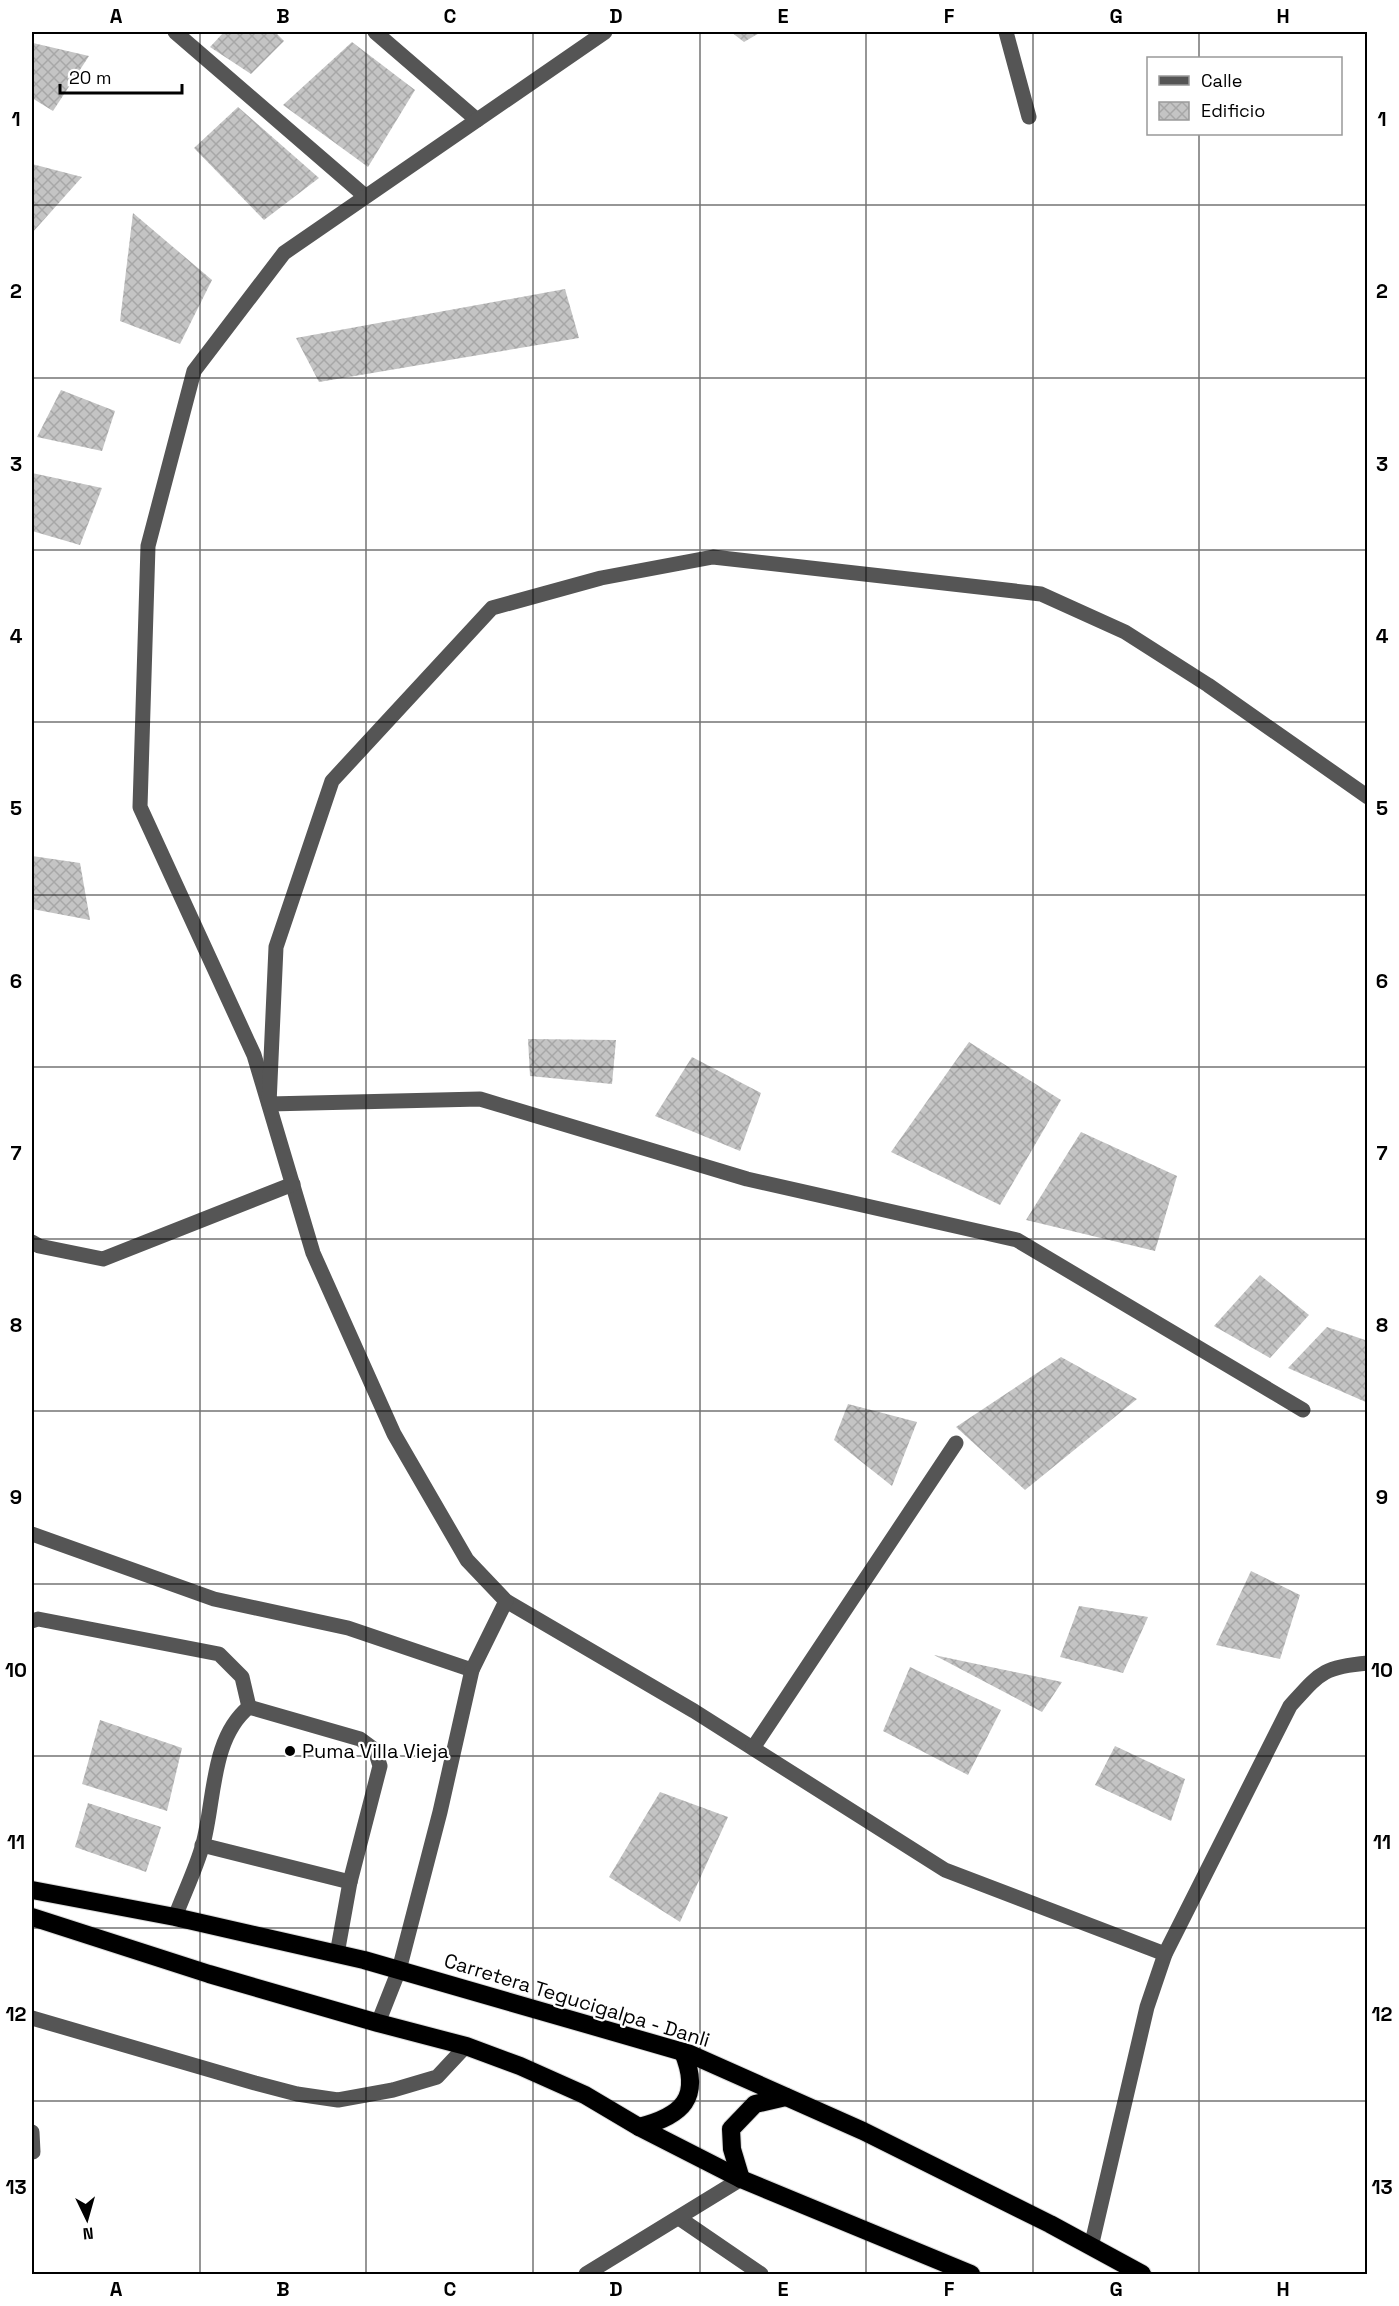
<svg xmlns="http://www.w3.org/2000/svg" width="1399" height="2306" font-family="'Space Grotesk',sans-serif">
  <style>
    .building { fill: url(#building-cross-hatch) }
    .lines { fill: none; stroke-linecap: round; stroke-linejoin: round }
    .highway-casing { stroke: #dbdbdb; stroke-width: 20 }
    .minor { stroke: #555; stroke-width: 15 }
    .highway { stroke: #000; stroke-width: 18 }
    .grid { fill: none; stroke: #000; stroke-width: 1.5; stroke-opacity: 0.55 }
    .poi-dot { fill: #000; stroke: #fff; stroke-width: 2 }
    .labels { text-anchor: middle; stroke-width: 4.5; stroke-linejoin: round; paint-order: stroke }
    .poi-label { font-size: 20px; fill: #000; stroke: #fff; text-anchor: start }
    .street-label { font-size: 20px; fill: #000; stroke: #fff }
    .neatline { fill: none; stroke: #000; stroke-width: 2 }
    .grid-label { font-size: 20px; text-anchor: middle; font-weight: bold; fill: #000 }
  </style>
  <defs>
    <pattern id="building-cross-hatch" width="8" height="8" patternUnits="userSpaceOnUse" patternTransform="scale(1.5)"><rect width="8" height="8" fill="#c4c4c4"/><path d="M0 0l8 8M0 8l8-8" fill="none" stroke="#a7a7a7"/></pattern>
  </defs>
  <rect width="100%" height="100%" fill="#fff"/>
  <g class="building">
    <path d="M224,32H275L284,41L251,74L210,47Z"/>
    <path d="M731,32H761L744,42Z"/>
    <path d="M352,42L415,90L368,167L283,105Z"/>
    <path d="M33,43L89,56L53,111L32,98Z"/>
    <path d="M238,107L319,178L264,220L194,148Z"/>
    <path d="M32,164L82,177L32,233Z"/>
    <path d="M133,213L212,280L180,344L120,321Z"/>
    <path d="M565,289L579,338L319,382L296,338Z"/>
    <path d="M61,390L115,411L102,451L37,437Z"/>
    <path d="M32,473L102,488L80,545L32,531Z"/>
    <path d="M32,856L80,863L90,920L32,909Z"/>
    <path d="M528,1039L616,1040L612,1084L530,1076Z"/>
    <path d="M969,1042L1061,1100L1000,1205L891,1152Z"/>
    <path d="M692,1057L761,1093L740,1151L655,1116Z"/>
    <path d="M1081,1132L1177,1176L1155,1251L1026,1220Z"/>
    <path d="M1260,1275L1309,1315L1270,1358L1214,1326Z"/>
    <path d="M1327,1327L1368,1341V1403L1288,1368Z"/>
    <path d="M1061,1357L1137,1399L1025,1490L956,1427Z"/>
    <path d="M848,1404L917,1422L892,1486L834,1440Z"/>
    <path d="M1251,1571L1300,1595L1280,1659L1216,1645Z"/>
    <path d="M1079,1606L1148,1617L1123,1673L1060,1657Z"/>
    <path d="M934,1655L1062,1682L1042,1712Z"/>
    <path d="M910,1667L1001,1710L968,1775L883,1731Z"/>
    <path d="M100,1720L182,1748L167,1811L82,1784Z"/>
    <path d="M1115,1746L1185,1779L1171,1821L1095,1785Z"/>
    <path d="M660,1792L728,1817L680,1922L609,1877Z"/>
    <path d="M88,1803L161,1827L146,1872L75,1847Z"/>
  </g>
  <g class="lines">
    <defs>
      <g id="highway">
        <path d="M32,1890L175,1917L364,1960L690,2054L863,2131L1050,2224L1142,2274"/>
        <path d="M32,1917L209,1974L378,2023L466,2046L520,2066L585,2095L639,2127L741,2179L971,2274"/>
        <path d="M639,2127C682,2116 702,2098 683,2052"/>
        <path d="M741,2179L732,2149L731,2129L755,2104L786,2097"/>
      </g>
    </defs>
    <use href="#highway" class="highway-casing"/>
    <g class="minor">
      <path d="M175,32L365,196"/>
      <path d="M375,32L477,120"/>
      <path d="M605,32L284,253L194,371L148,546L140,807L254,1055L313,1253L394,1434L467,1560L506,1601L694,1711L945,1870L1165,1954"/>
      <path d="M1006,32L1029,117"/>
      <path d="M32,1242L39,1246L103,1259L293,1184"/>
      <path d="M1303,1410L1017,1240L747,1179L480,1099L269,1104L276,947L332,781L492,608L601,578L713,557L1041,594L1125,632L1208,685L1368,797"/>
      <path d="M32,1534L214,1599L348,1628L472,1670"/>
      <path d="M32,1621L38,1619L219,1654L242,1677L249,1707"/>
      <path d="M753,1748L956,1443"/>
      <path d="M202,1845L350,1882"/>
      <path d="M175,1917C184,1893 196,1869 203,1844C215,1799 211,1738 249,1707L360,1739L375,1750L380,1766L350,1882L337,1954"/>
      <path d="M32,2018L255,2083L297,2094L338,2100L393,2090L437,2077L466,2046"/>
      <path d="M378,2023L399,1970L440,1812L472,1670L506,1601"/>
      <path d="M32,2132L33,2152"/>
      <path d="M679,2218L761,2274"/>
      <path d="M1091,2247L1147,2007L1165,1954L1290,1706C1320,1673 1322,1667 1368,1663"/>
      <path d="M586,2274L741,2179"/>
    </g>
    <use href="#highway" class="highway"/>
  </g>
  <path class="grid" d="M200,32V2274M366,32V2274M533,32V2274M700,32V2274M866,32V2274M1033,32V2274M1199,32V58M1199,134V2274M32,205H1368M32,378H1368M32,550H1368M32,722H1368M32,895H1368M32,1067H1368M32,1239H1368M32,1411H1368M32,1584H1368M32,1756H1368M32,1928H1368M32,2101H1368"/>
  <circle class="poi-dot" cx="290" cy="1751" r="6"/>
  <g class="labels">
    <g class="poi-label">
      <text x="302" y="1758">Puma Villa Vieja</text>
    </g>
    <g class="street-label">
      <text transform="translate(577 2000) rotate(17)" y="7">Carretera Tegucigalpa - Danli</text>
    </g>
  </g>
  <rect width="1399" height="2306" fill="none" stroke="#ffffff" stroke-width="66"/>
  <rect x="1147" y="57" width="195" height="78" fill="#ffffff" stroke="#999999" stroke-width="1.5"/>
  <rect x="1159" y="76" width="30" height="9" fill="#555555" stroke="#999999" stroke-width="1.5"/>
  <text x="1201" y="87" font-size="18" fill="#000000">Calle</text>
  <rect x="1159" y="102" width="30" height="18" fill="url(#building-cross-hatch)" stroke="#999999" stroke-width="1.5"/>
  <text x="1201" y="117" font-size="18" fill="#000000">Edificio</text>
  <g transform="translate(87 2219) rotate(175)" stroke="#ffffff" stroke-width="4.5" paint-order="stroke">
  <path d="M0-4.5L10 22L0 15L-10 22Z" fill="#000000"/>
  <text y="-9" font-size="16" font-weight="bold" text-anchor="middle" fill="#000000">N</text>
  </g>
  <path d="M60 84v9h122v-9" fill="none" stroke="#000000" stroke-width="3"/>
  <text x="69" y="84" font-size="18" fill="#000000" stroke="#ffffff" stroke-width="4.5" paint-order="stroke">20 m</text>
  <rect x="33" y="33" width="1333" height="2240" class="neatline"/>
  <g class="grid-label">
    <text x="116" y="23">A</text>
    <text x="283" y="23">B</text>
    <text x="450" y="23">C</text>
    <text x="616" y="23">D</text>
    <text x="783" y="23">E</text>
    <text x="949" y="23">F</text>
    <text x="1116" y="23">G</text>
    <text x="1283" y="23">H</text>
    <text x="16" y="126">1</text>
    <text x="1382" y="126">1</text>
    <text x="16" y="298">2</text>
    <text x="1382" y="298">2</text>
    <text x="16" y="471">3</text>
    <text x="1382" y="471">3</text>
    <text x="16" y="643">4</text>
    <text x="1382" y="643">4</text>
    <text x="16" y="815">5</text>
    <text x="1382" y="815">5</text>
    <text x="16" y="988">6</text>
    <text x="1382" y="988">6</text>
    <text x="16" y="1160">7</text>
    <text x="1382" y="1160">7</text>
    <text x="16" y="1332">8</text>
    <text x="1382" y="1332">8</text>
    <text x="16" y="1504">9</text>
    <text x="1382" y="1504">9</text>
    <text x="16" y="1677">10</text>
    <text x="1382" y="1677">10</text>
    <text x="16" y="1849">11</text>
    <text x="1382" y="1849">11</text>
    <text x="16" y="2021">12</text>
    <text x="1382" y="2021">12</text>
    <text x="16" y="2194">13</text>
    <text x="1382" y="2194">13</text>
    <text x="116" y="2296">A</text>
    <text x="283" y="2296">B</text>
    <text x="450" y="2296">C</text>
    <text x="616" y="2296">D</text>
    <text x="783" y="2296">E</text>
    <text x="949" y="2296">F</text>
    <text x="1116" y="2296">G</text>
    <text x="1283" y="2296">H</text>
  </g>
</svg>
